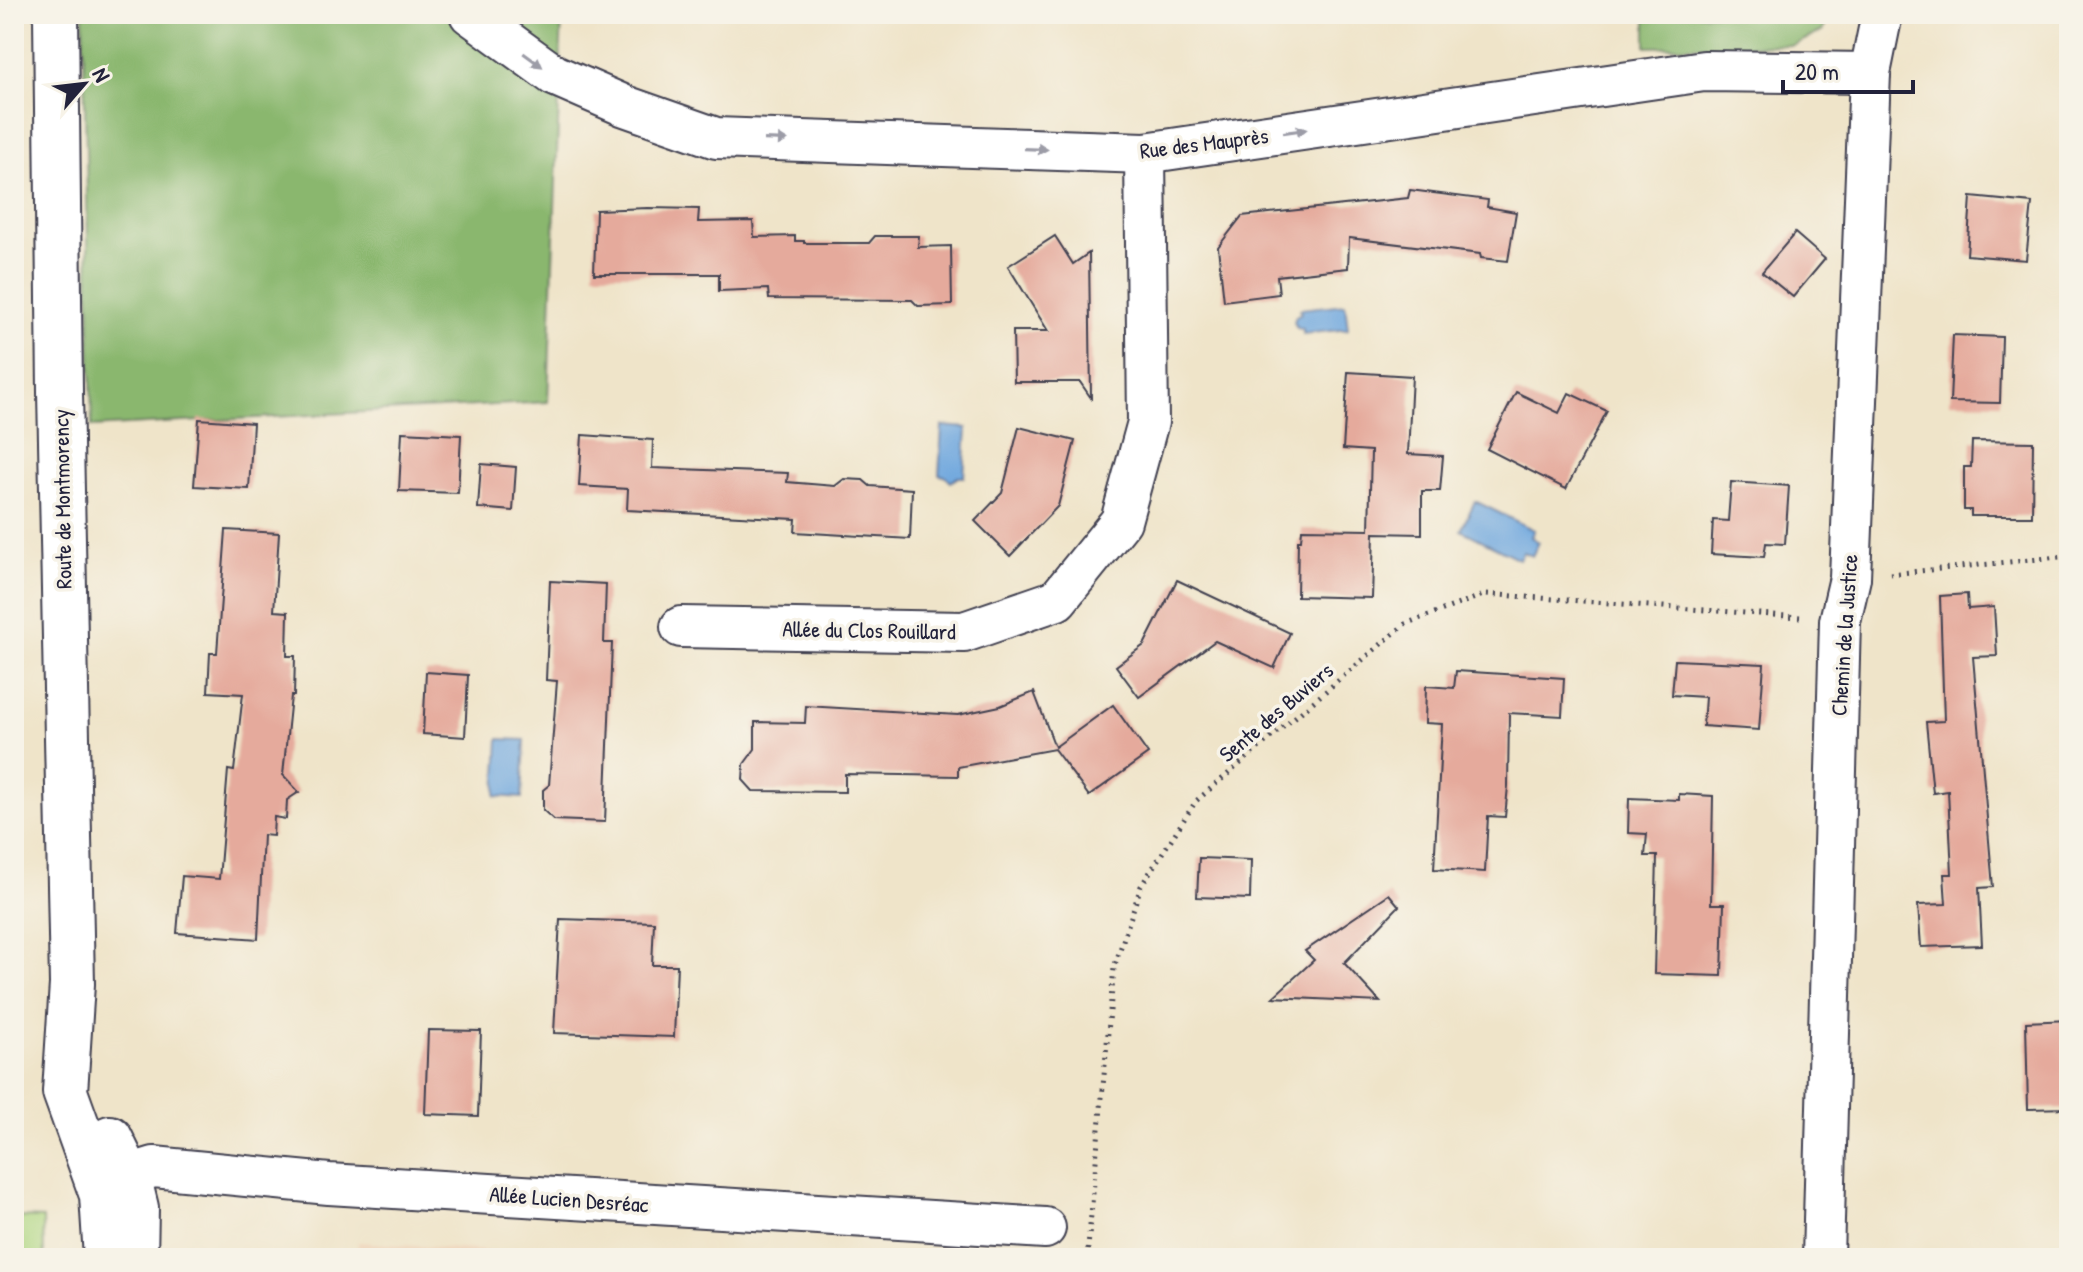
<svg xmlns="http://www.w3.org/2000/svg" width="2083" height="1272" font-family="'Patrick Hand',sans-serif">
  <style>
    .built { fill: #efd6bc }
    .green { fill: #aed680; stroke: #687c5e; stroke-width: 2 }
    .forest { fill: #8ab76e; stroke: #566c54; stroke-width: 2 }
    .water { fill: #70a7de; stroke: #49648c; stroke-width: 2 }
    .building { fill: #e5aa9c }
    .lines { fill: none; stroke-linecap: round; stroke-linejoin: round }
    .minor-casing { stroke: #413f50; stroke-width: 44 }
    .tertiary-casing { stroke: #413f50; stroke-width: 48 }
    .path { stroke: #413f50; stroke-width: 5; stroke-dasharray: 2 6; stroke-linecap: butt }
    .minor { stroke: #fff; stroke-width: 40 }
    .tertiary { stroke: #fff; stroke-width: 44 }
    .oneway { fill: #9c9ca7 }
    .labels { text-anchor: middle; stroke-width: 7; stroke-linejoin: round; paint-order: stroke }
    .street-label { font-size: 22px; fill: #22223b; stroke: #f7f3e8 }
  </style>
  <rect width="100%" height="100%" fill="#f7f3e8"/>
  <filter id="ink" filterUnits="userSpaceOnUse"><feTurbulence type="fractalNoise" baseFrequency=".0125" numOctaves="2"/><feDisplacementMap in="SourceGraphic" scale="16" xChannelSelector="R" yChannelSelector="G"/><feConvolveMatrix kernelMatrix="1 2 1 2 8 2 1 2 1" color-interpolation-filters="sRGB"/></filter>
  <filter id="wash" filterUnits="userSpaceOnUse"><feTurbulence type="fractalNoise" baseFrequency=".006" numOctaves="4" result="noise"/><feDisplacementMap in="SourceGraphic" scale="32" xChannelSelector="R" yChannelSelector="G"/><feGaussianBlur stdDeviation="1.8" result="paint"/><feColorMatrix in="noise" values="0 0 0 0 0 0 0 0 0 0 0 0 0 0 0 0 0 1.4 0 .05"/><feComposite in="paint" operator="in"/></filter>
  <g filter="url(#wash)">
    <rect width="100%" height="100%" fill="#efe4c9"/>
    <path class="built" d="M358,1242L590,1258H357Z"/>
    <path class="green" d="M14,1217L43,1218L44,1258H14Z"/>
    <g class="forest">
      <path d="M83,14H562L548,402L92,427Z"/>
      <path d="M1646,14H1830L1823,31L1794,45L1646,47Z"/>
    </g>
    <g class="water">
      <path d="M1345,304L1348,329L1303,334V329L1297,328L1294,322L1296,316L1301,313L1300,309Z"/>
      <path d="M942,426L967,428L964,477H958L951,482L945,476L939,475Z"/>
      <path d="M1475,501L1534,530L1531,537L1539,542L1532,556L1523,552L1519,559L1461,530Z"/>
      <path d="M499,739L525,740L522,798L496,796Z"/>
    </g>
    <g id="blocks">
      <g class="building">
        <path d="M1410,190L1488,200L1487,207L1516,212L1508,261L1481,258L1480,254L1349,238L1348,268L1277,276L1279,294L1224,301L1218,247L1242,216L1408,198Z"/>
        <path d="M1971,197L2032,203L2026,260L1967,255Z"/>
        <path d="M648,208L699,209L698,222L753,221L754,237L795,236V241H804V243H869L875,236H919L918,247L951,246L952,305L918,306L912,300L769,299L768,289L719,291V274H594L596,210Z"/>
        <path d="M1795,233L1825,259L1793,297L1762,272Z"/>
        <path d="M1055,236L1073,264L1089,253L1091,398L1080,382H1014L1013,331H1048L1008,266Z"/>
        <path d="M1953,335L2002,337L2000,403L1950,402Z"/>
        <path d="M1348,372L1412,376L1408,454L1443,456L1440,491H1422V534L1374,533L1372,598L1297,596L1298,540H1301L1302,529L1369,530L1371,451L1343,449Z"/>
        <path d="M1516,392L1559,413L1569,393L1607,411L1566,489L1487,449Z"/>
        <path d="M199,419L253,423L249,489L194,486Z"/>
        <path d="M1019,427L1075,441L1058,506L1010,556L975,521L1002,493Z"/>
        <path d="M402,432L461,435L458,493L399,491Z"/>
        <path d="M582,435L653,440L652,468L788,473L787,482L835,486L844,479L863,480L870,486L912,489L910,539L795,532L796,519L627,510L628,489L579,486Z"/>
        <path d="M1972,441L2033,442L2032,516H1971V510H1964V467H1971Z"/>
        <path d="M481,464L516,467L513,511L478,508Z"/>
        <path d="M1731,482L1789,486L1785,544L1766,543L1764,557L1711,554L1713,520L1728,521Z"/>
        <path d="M226,530L279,533L274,611L288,612L287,656H295L294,696H291L283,775L299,792L287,800L286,819L274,817L273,836L263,835L258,939L177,933L182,876L219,879L228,770L234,771L243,694L208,692L210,653H217Z"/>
        <path d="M1177,580L1290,633L1274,668L1215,641L1139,697L1116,666L1144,645Z"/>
        <path d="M550,581L606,584L604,643H612L605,822L554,820L543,810V790L549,785L557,681L546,680Z"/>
        <path d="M1967,594L1968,609L1994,607L1997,656L1973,657L1993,887L1979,888L1982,945L1921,947L1918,905L1946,904L1944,874H1952L1948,791L1933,793L1926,722L1944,721L1940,596Z"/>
        <path d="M1675,660L1764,664L1759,730L1703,726L1705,697L1672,695Z"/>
        <path d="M1456,671L1564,678L1562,716L1509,713L1508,786L1505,817L1488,816L1485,872L1434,869L1442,724L1425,723L1426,686L1454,688Z"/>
        <path d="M426,672L468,675L465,737L423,734Z"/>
        <path d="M1034,692L1055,747L1113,705L1148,754L1089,796L1054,749L958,767V776L845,774V792L753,791L743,780L744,764L755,749V722L805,723L806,706L958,715L1000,706Z"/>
        <path d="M1679,794L1713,796L1711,904H1724L1722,976L1654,974L1657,856H1645L1647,834L1628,833L1629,798L1679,800Z"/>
        <path d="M1199,858L1251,860L1250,899L1197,897Z"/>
        <path d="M1389,894L1399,906L1344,963L1380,1002L1273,997L1314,960L1305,951Z"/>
        <path d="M560,919L654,922L652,965H677L674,1037L554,1033Z"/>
        <path d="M2069,1020V1108L2028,1109L2026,1022Z"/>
        <path d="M428,1030L481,1031L478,1116L425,1114Z"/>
      </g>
    </g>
  </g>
  <g filter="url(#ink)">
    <use href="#blocks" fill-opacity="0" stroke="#413f50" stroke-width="2"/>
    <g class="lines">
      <defs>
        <g id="minor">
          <path d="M470,14L554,75L625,106L716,138L1145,153L1704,71L1870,73"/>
          <path d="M681,627L964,632L1057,600L1121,521L1148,422L1145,153"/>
          <path d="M102,1194L128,1175L154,1167L329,1184L1045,1228"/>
          <path d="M1823,1258L1840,621L1850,578L1870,73L1882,14"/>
        </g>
        <g id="tertiary">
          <path d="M56,14L60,392L72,984L65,1092L102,1195L106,1258"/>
          <path d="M110,1138L128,1175L136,1208L135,1258"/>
        </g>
      </defs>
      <use href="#minor" class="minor-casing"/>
      <use href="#tertiary" class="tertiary-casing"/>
      <g class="path">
        <path d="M1890,574L2069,556"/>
        <path d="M1087,1258L1114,968L1141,886L1196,801L1405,624L1486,594L1800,617"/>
      </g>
      <use href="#minor" class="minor"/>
      <use href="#tertiary" class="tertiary"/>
    </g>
    <defs><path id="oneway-solid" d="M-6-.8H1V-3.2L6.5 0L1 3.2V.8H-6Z" transform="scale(2)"/></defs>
    <g class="oneway">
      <use href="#oneway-solid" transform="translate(533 60) rotate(36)"/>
      <use href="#oneway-solid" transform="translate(1295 131) rotate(-8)"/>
      <use href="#oneway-solid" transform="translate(776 140) rotate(2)"/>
      <use href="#oneway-solid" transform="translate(1036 149) rotate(2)"/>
    </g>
  </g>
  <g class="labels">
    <g class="street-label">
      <text transform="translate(1204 143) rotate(-7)" y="8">Rue des Mauprès</text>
      <text transform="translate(62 499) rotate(-91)" y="8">Route de Montmorency</text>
      <text transform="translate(869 630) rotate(1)" y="8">Allée du Clos Rouillard</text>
      <text transform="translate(1844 635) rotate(-86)" y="8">Chemin de la Justice</text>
      <text transform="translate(1276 712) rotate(-40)" y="8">Sente des Buviers</text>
      <text transform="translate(569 1199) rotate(4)" y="8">Allée Lucien Desréac</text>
    </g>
  </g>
  <rect width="2083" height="1272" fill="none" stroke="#f7f3e8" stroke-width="48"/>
  <g transform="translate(84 84) rotate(62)" stroke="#f7f3e8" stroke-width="6" paint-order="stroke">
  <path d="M0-6L14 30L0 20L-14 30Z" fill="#22223b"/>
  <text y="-12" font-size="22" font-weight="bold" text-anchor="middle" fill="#22223b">N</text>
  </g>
  <path d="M1783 80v12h130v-12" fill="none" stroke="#22223b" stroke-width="4"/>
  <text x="1795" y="80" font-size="24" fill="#22223b" stroke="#f7f3e8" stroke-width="6" paint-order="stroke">20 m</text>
</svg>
